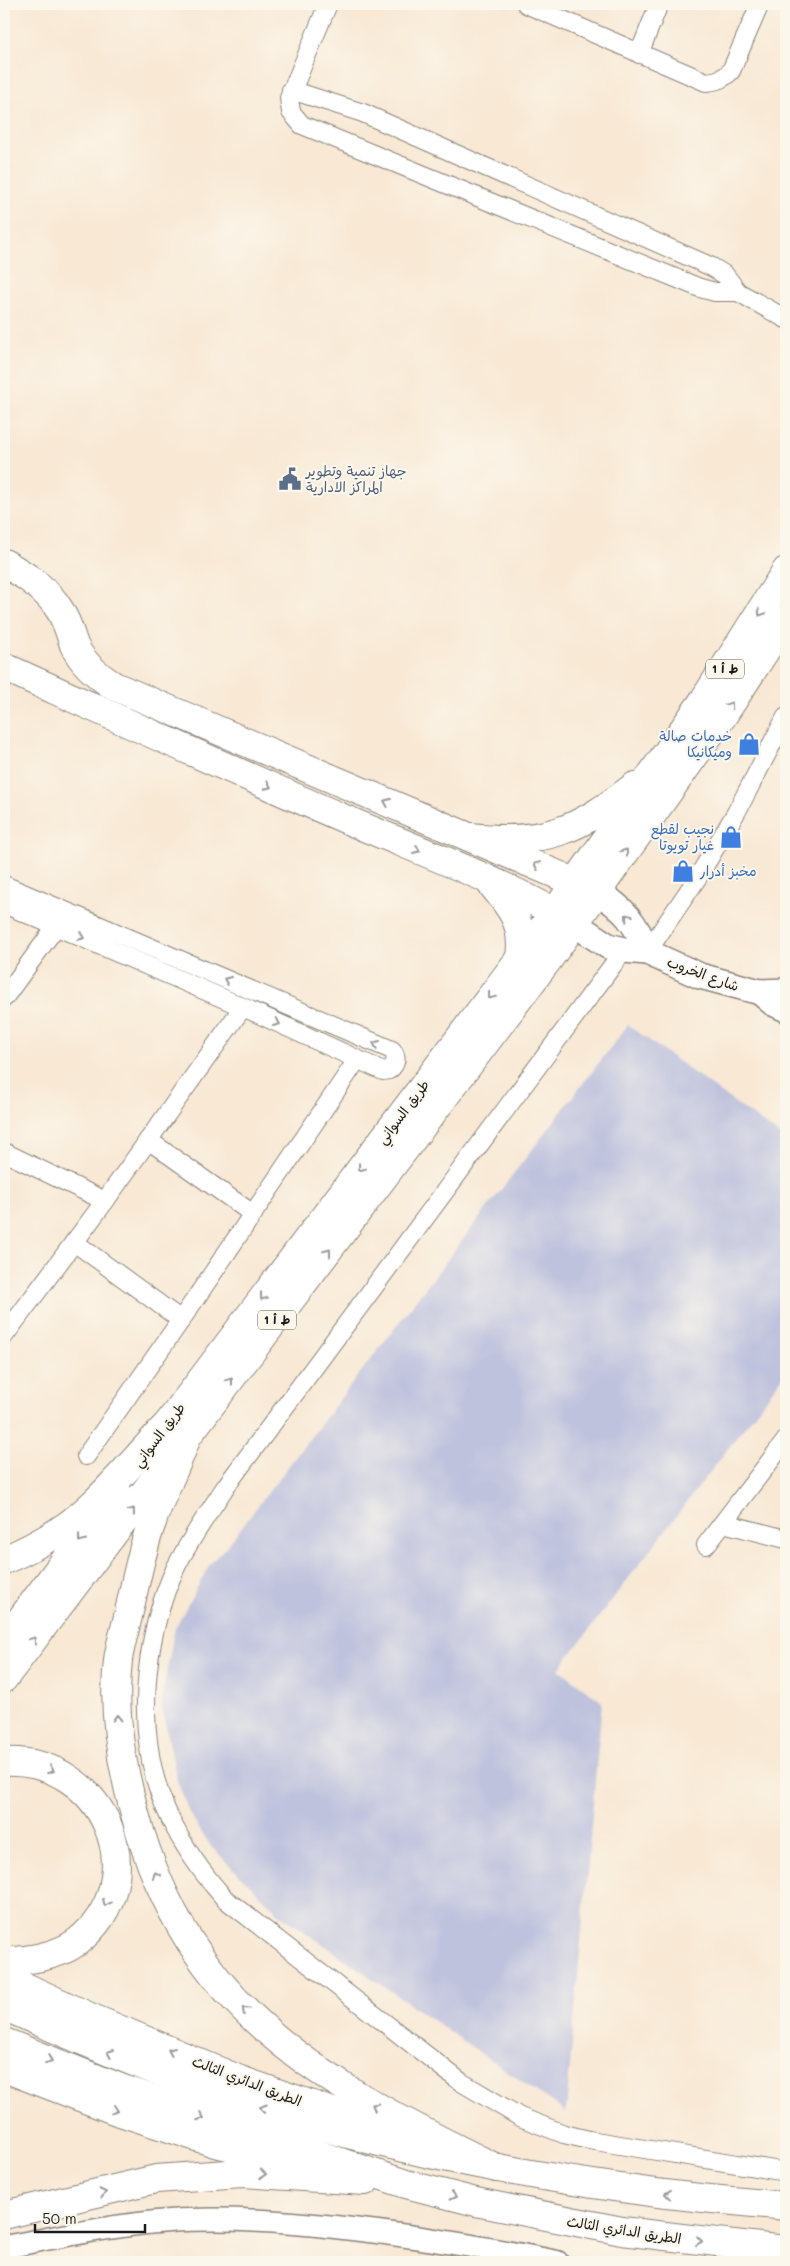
<svg xmlns="http://www.w3.org/2000/svg" width="790" height="2266" font-family="Mali,'Playpen Sans Arabic',sans-serif">
  <style>
    .industrial { fill: #bfc2dd }
    .lines { fill: none; stroke-linecap: round; stroke-linejoin: round }
    .minor-casing { stroke: #8a8278; stroke-width: 20 }
    .tertiary-casing { stroke: #8a8278; stroke-width: 25 }
    .secondary-casing { stroke: #8a8278; stroke-width: 28 }
    .primary-casing { stroke: #8a8278; stroke-width: 30 }
    .trunk-casing { stroke: #8a8278; stroke-width: 30 }
    .motorway-casing { stroke: #8a8278; stroke-width: 30 }
    .minor { stroke: #fff; stroke-width: 18 }
    .tertiary { stroke: #fff; stroke-width: 22 }
    .secondary { stroke: #fff; stroke-width: 25 }
    .primary { stroke: #fff; stroke-width: 28 }
    .trunk { stroke: #fff; stroke-width: 28 }
    .motorway { stroke: #fff; stroke-width: 28 }
    .oneway { stroke: #999 }
    .labels { text-anchor: middle; stroke-width: 4; stroke-linejoin: round; paint-order: stroke }
    .shield { fill: #fbf7ec; stroke: #5f5e5a; stroke-width: 1 }
    .shield-label { font-size: 12px; font-weight: bold; fill: #1c1c1c }
    .service-label { font-size: 14px; fill: #4e5e75; stroke: #fbf7ec; text-anchor: start }
    .shop-label { font-size: 14px; fill: #366cbe; stroke: #fbf7ec; text-anchor: end }
    .street-label { font-size: 14px; fill: #1c1c1c; stroke: #fbf7ec }
  </style>
  <rect width="100%" height="100%" fill="#fbf7ec"/>
  <filter id="ink" filterUnits="userSpaceOnUse"><feTurbulence type="fractalNoise" baseFrequency=".02" numOctaves="2"/><feDisplacementMap in="SourceGraphic" scale="10" xChannelSelector="R" yChannelSelector="G"/><feConvolveMatrix kernelMatrix="1 2 1 2 8 2 1 2 1" color-interpolation-filters="sRGB"/></filter>
  <filter id="wash" filterUnits="userSpaceOnUse"><feTurbulence type="fractalNoise" baseFrequency=".0096" numOctaves="4" result="noise"/><feDisplacementMap in="SourceGraphic" scale="20" xChannelSelector="R" yChannelSelector="G"/><feGaussianBlur stdDeviation="1.12" result="paint"/><feColorMatrix in="noise" values="0 0 0 0 0 0 0 0 0 0 0 0 0 0 0 0 0 1.4 0 .05"/><feComposite in="paint" operator="in"/></filter>
  <g filter="url(#wash)">
    <rect width="100%" height="100%" fill="#f8e8d4"/>
    <path class="industrial" d="M628,1025L786,1140V1373L559,1669L602,1702L566,2112L282,1916L212,1848L190,1815L177,1781L162,1708L163,1691L175,1628L210,1564L227,1546Z"/>
  </g>
  <g filter="url(#ink)">
    <g class="lines">
      <defs>
        <g id="minor">
          <path d="M328,4L289,98L291,112L302,125L700,288L715,292H738"/>
          <path d="M526,4L706,82C717,81 723,79 731,71L760,4"/>
          <path d="M639,54L659,4"/>
          <path d="M291,90L363,113L712,267L725,275L738,292L786,319"/>
          <path d="M4,885L392,1050C398,1057 396,1065 389,1070L383,1071L243,1007L4,904"/>
          <path d="M624,950L226,1486C209,1512 190,1539 176,1567C147,1629 137,1711 155,1778C167,1823 194,1864 225,1899L461,2082L520,2117L564,2134L589,2140L786,2172"/>
          <path d="M647,952L698,877L737,811L786,717"/>
          <path d="M4,998L63,917"/>
          <path d="M148,1140L253,1214"/>
          <path d="M4,1152L105,1201"/>
          <path d="M74,1242L181,1320"/>
          <path d="M4,1336L105,1201L243,1007"/>
          <path d="M86,1456L181,1320L357,1060"/>
          <path d="M723,1523L786,1539"/>
          <path d="M706,1545L786,1440"/>
        </g>
        <path id="tertiary" d="M4,2247C58,2237 113,2225 169,2221C224,2217 280,2221 335,2227C410,2235 484,2247 557,2262"/>
        <g id="secondary">
          <path d="M598,892C624,909 636,922 647,952"/>
          <path d="M575,924L608,946L624,950L647,952L700,976L760,992L786,991"/>
          <path d="M760,992L773,1003L786,1009"/>
        </g>
        <g id="primary">
          <path d="M4,563C23,574 41,585 55,603C65,616 69,630 74,645C82,663 98,676 114,686L598,892"/>
          <path d="M4,667C117,718 231,770 345,819C422,852 503,881 575,924"/>
        </g>
        <g id="trunk">
          <path d="M470,837C546,845 576,831 635,786"/>
          <path d="M489,881C510,907 525,922 520,957"/>
          <path d="M152,1445L555,912L704,700L786,571"/>
          <path d="M4,1642L117,1491"/>
          <path d="M4,1678L548,960L722,717L786,619"/>
          <path d="M4,1762C104,1757 157,1879 77,1942C57,1957 28,1960 4,1962"/>
          <path d="M4,1977L90,2017L240,2080L405,2137"/>
          <path d="M4,2068L114,2110L215,2143L329,2168"/>
        </g>
        <g id="motorway">
          <path d="M185,1442C175,1470 161,1495 152,1522C141,1552 135,1585 128,1616C125,1630 120,1645 118,1660C112,1712 121,1764 135,1814C189,2013 324,2084 496,2168"/>
          <path d="M4,1560C23,1552 41,1543 59,1531C96,1508 135,1458 166,1426"/>
          <path d="M4,2006C114,2056 226,2102 344,2133C437,2158 532,2176 628,2189C680,2197 734,2201 786,2206"/>
          <path d="M4,2042L123,2089L406,2184L476,2202L622,2231L786,2250"/>
          <path d="M4,2215L156,2179L242,2173L365,2181"/>
        </g>
      </defs>
      <use href="#minor" class="minor-casing"/>
      <use href="#tertiary" class="tertiary-casing"/>
      <use href="#secondary" class="secondary-casing"/>
      <use href="#primary" class="primary-casing"/>
      <use href="#trunk" class="trunk-casing"/>
      <use href="#motorway" class="motorway-casing"/>
      <use href="#minor" class="minor"/>
      <use href="#tertiary" class="tertiary"/>
      <use href="#secondary" class="secondary"/>
      <use href="#primary" class="primary"/>
      <use href="#trunk" class="trunk"/>
      <use href="#motorway" class="motorway"/>
    </g>
    <defs><path id="oneway-chevron" d="M-2-3.5L2.5 0L-2 3.5" fill="none" stroke-width="1.6" stroke-linecap="round" stroke-linejoin="round" transform="scale(1.25)"/></defs>
    <g class="oneway">
      <use href="#oneway-chevron" transform="translate(761 613) rotate(122)"/>
      <use href="#oneway-chevron" transform="translate(730 705) rotate(-56)"/>
      <use href="#oneway-chevron" transform="translate(268 786) rotate(23)"/>
      <use href="#oneway-chevron" transform="translate(387 802) rotate(-157)"/>
      <use href="#oneway-chevron" transform="translate(417 850) rotate(23)"/>
      <use href="#oneway-chevron" transform="translate(625 852) rotate(-53)"/>
      <use href="#oneway-chevron" transform="translate(537 865) rotate(-157)"/>
      <use href="#oneway-chevron" transform="translate(628 917) rotate(-130)"/>
      <use href="#oneway-chevron" transform="translate(81 937) rotate(23)"/>
      <use href="#oneway-chevron" transform="translate(227 980) rotate(-157)"/>
      <use href="#oneway-chevron" transform="translate(491 996) rotate(127)"/>
      <use href="#oneway-chevron" transform="translate(277 1023) rotate(25)"/>
      <use href="#oneway-chevron" transform="translate(376 1044) rotate(-157)"/>
      <use href="#oneway-chevron" transform="translate(361 1168) rotate(127)"/>
      <use href="#oneway-chevron" transform="translate(328 1252) rotate(-53)"/>
      <use href="#oneway-chevron" transform="translate(263 1297) rotate(127)"/>
      <use href="#oneway-chevron" transform="translate(230 1381) rotate(-53)"/>
      <use href="#oneway-chevron" transform="translate(132 1511) rotate(-53)"/>
      <use href="#oneway-chevron" transform="translate(81 1539) rotate(127)"/>
      <use href="#oneway-chevron" transform="translate(33 1640) rotate(-53)"/>
      <use href="#oneway-chevron" transform="translate(117 1718) rotate(-91)"/>
      <use href="#oneway-chevron" transform="translate(51 1770) rotate(20)"/>
      <use href="#oneway-chevron" transform="translate(156 1875) rotate(-112)"/>
      <use href="#oneway-chevron" transform="translate(106 1903) rotate(115)"/>
      <use href="#oneway-chevron" transform="translate(245 2010) rotate(-138)"/>
      <use href="#oneway-chevron" transform="translate(171 2051) rotate(-157)"/>
      <use href="#oneway-chevron" transform="translate(110 2053) rotate(-157)"/>
      <use href="#oneway-chevron" transform="translate(49 2060) rotate(21)"/>
      <use href="#oneway-chevron" transform="translate(375 2106) rotate(-150)"/>
      <use href="#oneway-chevron" transform="translate(263 2108) rotate(-163)"/>
      <use href="#oneway-chevron" transform="translate(115 2110) rotate(19)"/>
      <use href="#oneway-chevron" transform="translate(201 2117) rotate(20)"/>
      <use href="#oneway-chevron" transform="translate(263 2174) rotate(4)"/>
      <use href="#oneway-chevron" transform="translate(103 2193) rotate(-12)"/>
      <use href="#oneway-chevron" transform="translate(668 2194) rotate(-174)"/>
      <use href="#oneway-chevron" transform="translate(453 2196) rotate(14)"/>
      <use href="#oneway-chevron" transform="translate(699 2241) rotate(6)"/>
    </g>
  </g>
  <defs>
    <symbol id="civic-bare" viewBox="-9 -9 18 18"><path d="M-.6-6.5H3V-4.5H.6V-3L4-1V1h2V6H-6V1h2V-1L-.6-3ZM-1.2 2.5V6h2.4V2.5Z" fill="#5c6f8a" stroke="#fbf7ec" stroke-width="2.5" paint-order="stroke"/></symbol>
    <symbol id="shop-bare" viewBox="-9 -9 18 18"><path d="M-5-2.5h2.3a2.7 3.5 0 0 1 5.4 0H5L5.5 6h-11ZM-1.5-2.5h3a1.5 2.3 0 0 0-3 0Z" fill="#3f7fe0" stroke="#fbf7ec" stroke-width="2.5" paint-order="stroke"/></symbol>
  </defs>
  <g fill-rule="evenodd">
    <use href="#civic-bare" x="274" y="463" width="32" height="32"/>
    <use href="#shop-bare" x="733" y="728" width="32" height="32"/>
    <use href="#shop-bare" x="715" y="821" width="32" height="32"/>
    <use href="#shop-bare" x="667" y="855" width="32" height="32"/>
  </g>
  <g class="labels">
    <g class="shield">
      <rect x="706" y="659.5" width="38" height="19" rx="4"/>
      <rect x="258" y="1310.5" width="38" height="19" rx="4"/>
    </g>
    <g class="shield-label">
      <text x="725" y="673">ط أ 1</text>
      <text x="277" y="1324">ط أ 1</text>
    </g>
    <g class="service-label">
      <text x="306" y="476">جهاز تنمية وتطوير<tspan x="306" dy="16">المراكز الادارية</tspan></text>
    </g>
    <g class="shop-label">
      <text x="732" y="741">خدمات صالة<tspan x="732" dy="16">وميكانيكا</tspan></text>
      <text x="714" y="834">نجيب لقطع<tspan x="714" dy="16">غيار تويوتا</tspan></text>
      <text x="700" y="876" text-anchor="start">مخبز أدرار</text>
    </g>
    <g class="street-label">
      <text transform="translate(703 974) rotate(20)" y="5">شارع الخروب</text>
      <text transform="translate(403 1112) rotate(-53)" y="5">طريق السواني</text>
      <text transform="translate(159 1435) rotate(-53)" y="5">طريق السواني</text>
      <text transform="translate(247 2081) rotate(21)" y="5">الطريق الدائري الثالث</text>
      <text transform="translate(624 2230) rotate(9)" y="5">الطريق الدائري الثالث</text>
    </g>
  </g>
  <rect width="790" height="2266" fill="none" stroke="#fbf7ec" stroke-width="20"/>
  <path d="M35 2224v8h110v-8" fill="none" stroke="#1c1c1c" stroke-width="2.5"/>
  <text x="42" y="2224" font-size="15" fill="#1c1c1c" stroke="#fbf7ec" stroke-width="4" paint-order="stroke">50 m</text>
</svg>
